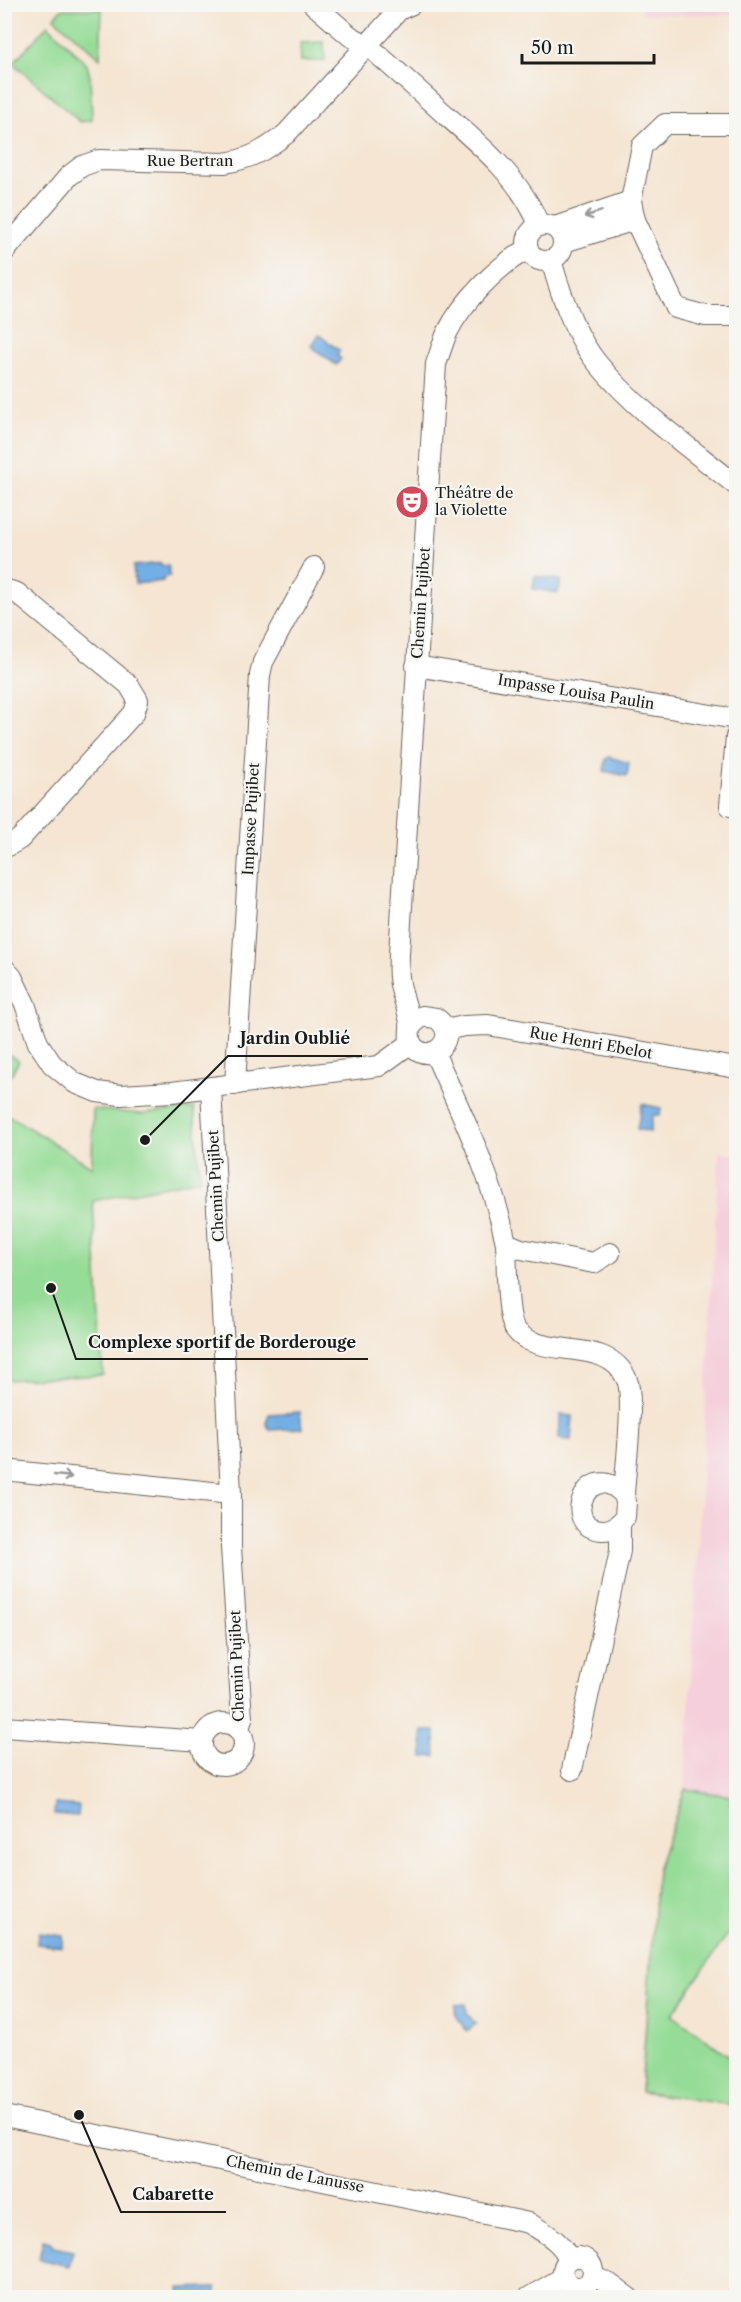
<svg xmlns="http://www.w3.org/2000/svg" width="741" height="2302" font-family="'Libre Caslon Text',serif">
  <style>
    .built { fill: #f5cfdb }
    .green { fill: #95dc96; stroke: #587c59; stroke-width: 1.5 }
    .water { fill: #73aee4; stroke: #486580; stroke-width: 1.5 }
    .lines { fill: none; stroke-linecap: round; stroke-linejoin: round }
    .street-casing { stroke: #68625c; stroke-width: 22 }
    .street { stroke: #fff; stroke-width: 20 }
    .oneway { stroke: #999 }
    .labels { text-anchor: middle; stroke-width: 4.5; stroke-linejoin: round; paint-order: stroke }
    .street-label { font-size: 15px; fill: #1c1c1c; stroke: #f6f6f2 }
    .poi-label { font-size: 15px; fill: #1c1c1c; stroke: #f6f6f2; text-anchor: start }
    .leader { fill: none; stroke: #1c1c1c; stroke-width: 2 }
    .callout-dot { fill: #1c1c1c; stroke: #f6f6f2; stroke-width: 2 }
    .callout-label { font-size: 16px; text-anchor: middle; font-weight: bold; fill: #1c1c1c; stroke: #f6f6f2; stroke-width: 4.5; stroke-linejoin: round; paint-order: stroke }
  </style>
  <rect width="100%" height="100%" fill="#f6f6f2"/>
  <filter id="ink" filterUnits="userSpaceOnUse"><feTurbulence type="fractalNoise" baseFrequency=".0167" numOctaves="2"/><feDisplacementMap in="SourceGraphic" scale="12" xChannelSelector="R" yChannelSelector="G"/><feConvolveMatrix kernelMatrix="1 2 1 2 8 2 1 2 1" color-interpolation-filters="sRGB"/></filter>
  <filter id="wash" filterUnits="userSpaceOnUse"><feTurbulence type="fractalNoise" baseFrequency=".008" numOctaves="4" result="noise"/><feDisplacementMap in="SourceGraphic" scale="24" xChannelSelector="R" yChannelSelector="G"/><feGaussianBlur stdDeviation="1.35" result="paint"/><feColorMatrix in="noise" values="0 0 0 0 0 0 0 0 0 0 0 0 0 0 0 0 0 1.4 0 .05"/><feComposite in="paint" operator="in"/></filter>
  <g filter="url(#wash)">
    <rect width="100%" height="100%" fill="#f5e5d2"/>
    <g class="built">
      <path d="M642,5H736V15L641,14Z"/>
      <path d="M719,1152L736,1155V1797L685,1789Z"/>
    </g>
    <g class="green">
      <path d="M61,9H102L100,58L54,18Z"/>
      <path d="M48,25L87,65L90,76L92,120L80,122L13,63Z"/>
      <path d="M324,42L325,61H301L300,43Z"/>
      <path d="M5,1052L19,1061L5,1085Z"/>
      <path d="M194,1108L200,1179L93,1201L103,1375L5,1380V1113L92,1167L93,1109L142,1114Z"/>
      <path d="M685,1789L736,1797V1933L731,1929L672,2015L736,2061V2083L732,2105L641,2092L657,1870Z"/>
    </g>
    <g class="water">
      <path d="M319,335L340,351L337,355L341,359L336,365L311,346Z"/>
      <path d="M161,563L162,566L168,565L170,576L164,577L163,581L135,584L133,566Z"/>
      <path d="M535,576L561,580L558,593L533,589Z"/>
      <path d="M609,757L629,763L627,776L604,771L606,759Z"/>
      <path d="M642,1104L661,1108L660,1115H653L650,1132L637,1129Z"/>
      <path d="M300,1412L302,1428L270,1430L266,1423L269,1414Z"/>
      <path d="M560,1415L573,1416L571,1440L559,1439Z"/>
      <path d="M422,1731H435L436,1756L423,1757Z"/>
      <path d="M55,1804L79,1806L78,1816L54,1814Z"/>
      <path d="M38,1933L63,1936L62,1947L37,1944Z"/>
      <path d="M466,2004L467,2014L476,2024L467,2031L456,2017L455,2005Z"/>
      <path d="M43,2240L51,2242L53,2247L73,2251L69,2266L39,2259Z"/>
      <path d="M216,2287V2297H180L179,2288Z"/>
    </g>
  </g>
  <g filter="url(#ink)">
    <g class="lines">
      <defs>
        <g id="street">
          <path d="M313,4L350,36L367,45C391,66 416,88 440,110C477,142 521,178 539,225"/>
          <path d="M736,124H665L642,146L631,201L635,220L676,308L706,316H736"/>
          <circle cx="545" cy="243" r="18"/>
          <path d="M555,227L631,201"/>
          <path d="M564,242L635,220"/>
          <path d="M4,252L69,176L82,166L99,160L224,163C251,159 265,150 286,134L399,10L412,4"/>
          <path d="M551,260C560,292 576,338 598,364C637,411 689,447 736,485"/>
          <path d="M4,589L17,593L129,685L138,700L134,713L20,839L8,846L4,845"/>
          <path d="M416,666L736,719"/>
          <path d="M736,737L730,806L736,807"/>
          <path d="M4,968L12,977L25,1004L38,1043L52,1064L75,1083L97,1092L121,1095L172,1092L379,1066L411,1043"/>
          <path d="M411,1026L422,1016L436,1018C463,1037 430,1067 413,1046C407,1038 411,1031 410,1023C408,1008 400,992 399,977C398,969 399,961 399,954L436,364C440,353 443,342 447,333C462,302 498,265 528,249"/>
          <path d="M446,1030L464,1026L488,1025L736,1068"/>
          <path d="M434,1052C462,1114 492,1176 506,1243L521,1249L594,1263L610,1253"/>
          <path d="M235,1085L260,675L263,662L314,567"/>
          <path d="M211,1087L231,1494V1547L242,1719L239,1729"/>
          <path d="M506,1243C507,1262 506,1316 515,1329C539,1362 608,1334 627,1380C635,1398 625,1471 624,1495L626,1502L625,1517C619,1525 612,1531 601,1530C559,1526 589,1456 624,1495"/>
          <path d="M4,1470L231,1494"/>
          <circle cx="223" cy="1744" r="21"/>
          <path d="M4,1727L202,1741"/>
          <path d="M572,1770L620,1551V1523"/>
          <path d="M4,2116L529,2223C546,2234 562,2241 569,2260"/>
          <circle cx="578" cy="2272" r="15"/>
          <path d="M592,2276L610,2284L629,2298"/>
          <path d="M528,2298L564,2277"/>
        </g>
      </defs>
      <use href="#street" class="street-casing"/>
      <use href="#street" class="street"/>
    </g>
    <defs><path id="oneway-shaft" d="M-6 0H5M1.5-3L5.5 0L1.5 3" fill="none" stroke-width="1.6" stroke-linecap="round" stroke-linejoin="round" transform="scale(1.5)"/></defs>
    <g class="oneway">
      <use href="#oneway-shaft" transform="translate(593 214) rotate(162)"/>
      <use href="#oneway-shaft" transform="translate(63 1476) rotate(6)"/>
    </g>
  </g>
  <defs>
    <symbol id="theatre-disc" viewBox="-11 -11 22 22"><circle r="9.5" fill="#d1495b" stroke="#f6f6f2"/><path d="M-5-5.5Q0-4 5-5.5V0Q5 5 0 6Q-5 5-5 0ZM-3.3-2.5H-1v1.5H-3.3ZM1-2.5H3.3v1.5H1ZM-2.8 1Q0 5.5 2.8 1Z" fill="#fff"/></symbol>
  </defs>
  <g fill-rule="evenodd">
    <use href="#theatre-disc" x="393" y="483" width="38" height="38"/>
  </g>
  <g class="labels">
    <g class="street-label">
      <text x="190" y="166">Rue Bertran</text>
      <text transform="translate(421 603) rotate(-86)" y="5">Chemin Pujibet</text>
      <text transform="translate(576 692) rotate(9)" y="5">Impasse Louisa Paulin</text>
      <text transform="translate(251 819) rotate(-87)" y="5">Impasse Pujibet</text>
      <text transform="translate(591 1043) rotate(10)" y="5">Rue Henri Ebelot</text>
      <text transform="translate(216 1186) rotate(-93)" y="5">Chemin Pujibet</text>
      <text transform="translate(237 1666) rotate(-92)" y="5">Chemin Pujibet</text>
      <text transform="translate(295 2174) rotate(11)" y="5">Chemin de Lanusse</text>
    </g>
    <g class="poi-label">
      <text x="435" y="498">Théâtre de<tspan x="435" dy="17">la Violette</tspan></text>
    </g>
  </g>
  <path class="leader" d="M145 1140L228 1056H362M51 1288L76 1359H368M79 2115L121 2212H226"/>
  <g class="callout-dot">
    <circle cx="145" cy="1140" r="6"/>
    <circle cx="51" cy="1288" r="6"/>
    <circle cx="79" cy="2115" r="6"/>
  </g>
  <g class="callout-label">
    <text x="295" y="1044">Jardin Oublié</text>
    <text x="222" y="1348">Complexe sportif de Borderouge</text>
    <text x="173" y="2200">Cabarette</text>
  </g>
  <rect width="741" height="2302" fill="none" stroke="#f6f6f2" stroke-width="24"/>
  <path d="M522 54v9h132v-9" fill="none" stroke="#1c1c1c" stroke-width="3"/>
  <text x="531" y="54" font-size="18" fill="#1c1c1c" stroke="#f6f6f2" stroke-width="4.5" paint-order="stroke">50 m</text>
</svg>
